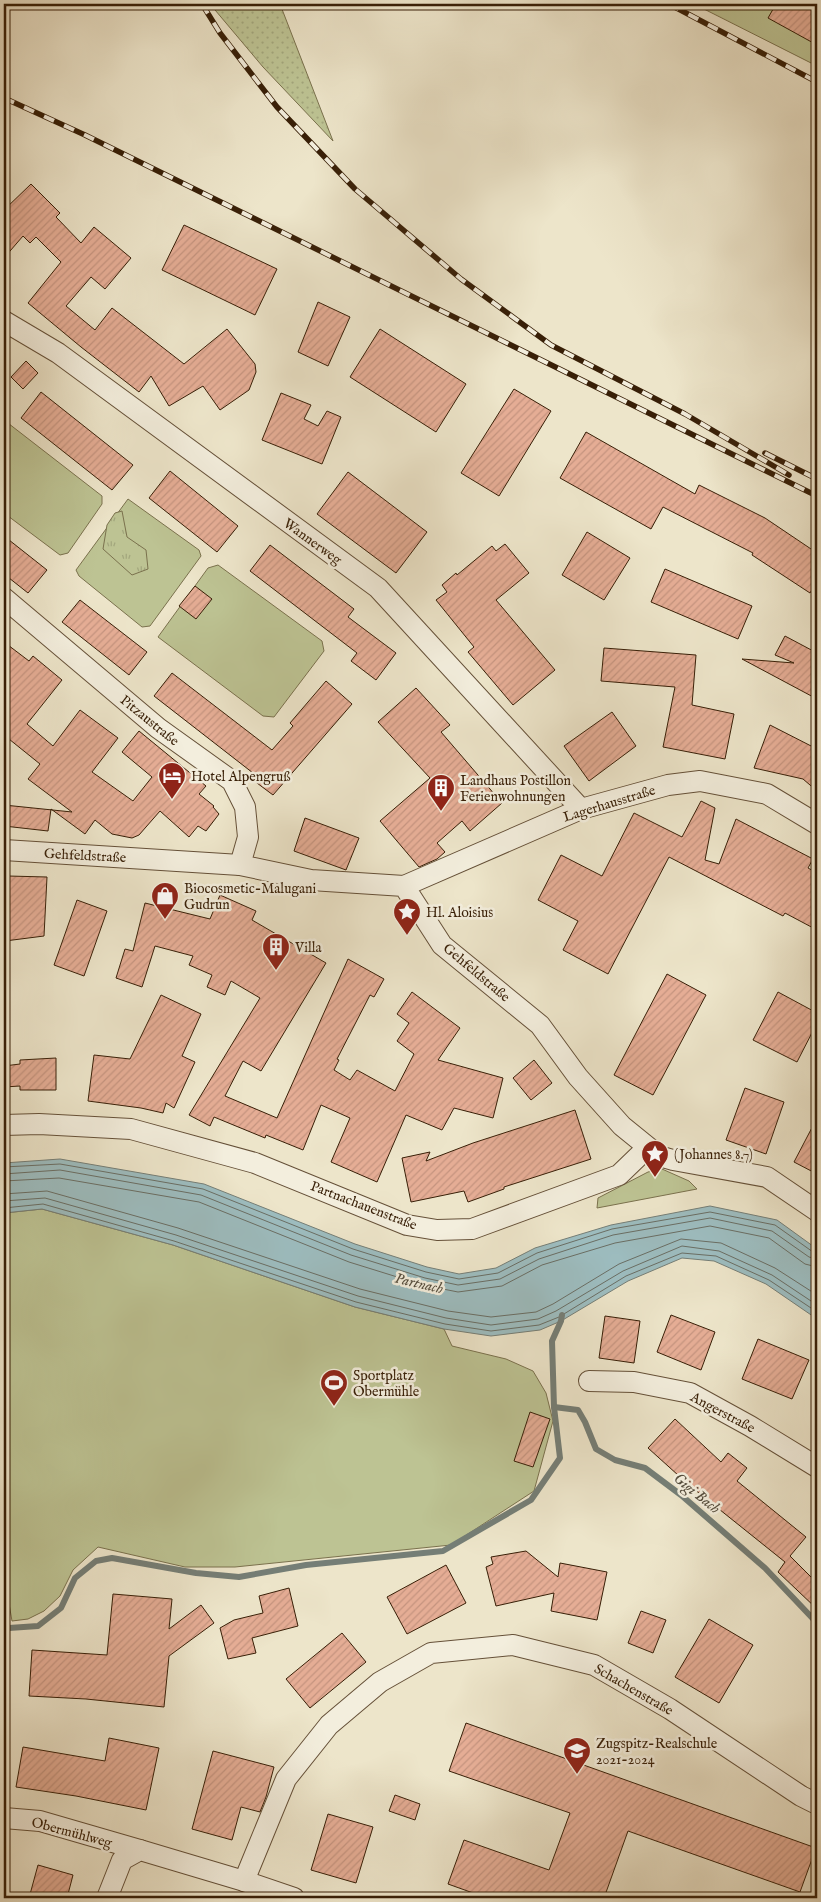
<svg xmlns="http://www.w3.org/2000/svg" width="821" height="1902" font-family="'IM FELL English',serif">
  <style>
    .grass { fill: #bdc393; stroke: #7a714d }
    .park { fill: url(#park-tufts); stroke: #7a714d }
    .garden { fill: url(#garden-dots); stroke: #7a714d }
    .water { fill: #9dbdc0; stroke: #757e76 }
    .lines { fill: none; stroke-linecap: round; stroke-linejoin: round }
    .shore { stroke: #6a6e64; stroke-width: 1 }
    .stream { stroke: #757e76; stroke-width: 6 }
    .building { fill: url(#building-hatch); stroke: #381f07 }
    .street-casing { stroke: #655038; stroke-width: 22 }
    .street { stroke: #f3eedd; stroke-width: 20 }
    .rail-casing { stroke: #381f07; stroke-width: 5.5 }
    .rail { stroke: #f3eedd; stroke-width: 4; stroke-dasharray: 11; stroke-linecap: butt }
    .labels { text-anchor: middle; stroke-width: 5; stroke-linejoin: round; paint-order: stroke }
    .street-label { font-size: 14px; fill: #381f07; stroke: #f3eedd }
    .poi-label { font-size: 14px; fill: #381f07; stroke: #f3eedd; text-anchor: start }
    .water-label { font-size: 15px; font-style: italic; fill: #564e3e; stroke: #f3eedd }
  </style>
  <defs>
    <pattern id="park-tufts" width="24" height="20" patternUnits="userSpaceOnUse" patternTransform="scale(1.25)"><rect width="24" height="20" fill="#bdc393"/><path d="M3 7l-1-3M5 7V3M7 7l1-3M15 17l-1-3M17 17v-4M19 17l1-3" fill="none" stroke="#a3a77d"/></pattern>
    <pattern id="garden-dots" width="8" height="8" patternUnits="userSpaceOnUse" patternTransform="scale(1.25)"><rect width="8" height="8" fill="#bdc393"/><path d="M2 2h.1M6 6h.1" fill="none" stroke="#a3a77d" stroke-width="1.8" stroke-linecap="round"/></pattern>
    <pattern id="building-hatch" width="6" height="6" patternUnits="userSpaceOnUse" patternTransform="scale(1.25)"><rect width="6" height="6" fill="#e5ad95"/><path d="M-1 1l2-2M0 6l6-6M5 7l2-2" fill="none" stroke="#c5947f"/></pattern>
  </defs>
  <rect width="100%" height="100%" fill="#ede5ca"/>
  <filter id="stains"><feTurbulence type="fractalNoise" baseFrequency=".004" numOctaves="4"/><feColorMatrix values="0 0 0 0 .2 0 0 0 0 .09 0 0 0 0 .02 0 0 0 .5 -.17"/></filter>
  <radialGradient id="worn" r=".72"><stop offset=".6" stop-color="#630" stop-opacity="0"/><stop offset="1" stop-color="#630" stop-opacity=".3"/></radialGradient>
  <g class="grass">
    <path d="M694,4H817V66L696,5Z"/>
    <path d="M4,420L102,496V504L68,553L60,555L4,513Z"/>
    <path d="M128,499L199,550L201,556L150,626L142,627L79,576L76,570Z"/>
    <path d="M218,565L322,641L324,651L274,717L263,716L158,637L208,568Z"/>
    <path d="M662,1169L689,1181L697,1189L597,1208L598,1198L648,1172Z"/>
    <path d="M42,1209L173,1245L355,1307L444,1329L452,1346L506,1359L533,1371L546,1393L553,1421L534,1491L451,1545L235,1567H185L98,1547L73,1570L60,1596L44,1611L28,1619L12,1621L7,1592L4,1591V1213Z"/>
  </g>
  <path class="park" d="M122,511L127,537L146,550L148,569L132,575L103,549L107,525L115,513Z"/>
  <path class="garden" d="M210,4H280L333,141L263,67Z"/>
  <path class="water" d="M60,1159L204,1184L355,1244L427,1267L459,1274L496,1268L535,1248L611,1225L710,1206L777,1220L817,1249V1319L766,1284L714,1261L682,1258L628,1281L561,1321L540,1330L491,1336L444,1329L355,1307L173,1245L42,1209L4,1213V1163Z"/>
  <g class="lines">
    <g class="shore">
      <path d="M4,1167L60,1164L203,1189L353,1249L426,1272L459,1279L498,1273L537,1253L612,1229L710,1212L775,1225L813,1252L817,1253"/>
      <path d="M4,1174L60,1170L201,1195L351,1255L425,1278L458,1285L500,1279L539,1259L613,1235L710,1218L772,1231L809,1257L817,1259"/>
      <path d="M4,1181L59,1178L199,1202L349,1262L423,1285L458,1292L502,1286L542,1265L615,1243L710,1226L769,1238L805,1264L817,1267"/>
      <path d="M4,1194L47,1191L178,1228L360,1289L448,1311L491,1317L536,1312L553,1304L619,1264L681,1239L721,1243L775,1268L817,1295"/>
      <path d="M4,1201L45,1198L176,1235L358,1296L446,1318L491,1325L538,1319L556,1311L623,1271L682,1246L719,1251L772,1275L817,1305"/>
      <path d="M4,1208L43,1204L174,1241L356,1302L445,1324L491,1331L539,1325L559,1317L626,1276L682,1253L716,1256L769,1280L817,1312"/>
    </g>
    <g class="stream">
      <path d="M554,1407L578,1410L585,1422L596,1449L615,1460L645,1468L681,1495L765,1568L817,1623"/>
      <path d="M4,1625L9,1628L38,1626L61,1608L75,1578L96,1561L112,1558L196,1573L239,1577L306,1565L443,1551L531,1500L560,1458L554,1407L552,1341L561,1321L562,1315"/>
    </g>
  </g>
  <g class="building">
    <path d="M776,4H817V45L768,18Z"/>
    <path d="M31,184L60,213L56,217L81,243L94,227L131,258L105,289L91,277L66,306L95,330L112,308L184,364L227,329L255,364L256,372L249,390L220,410L203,386L169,406L151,376L139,392L81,347L28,303L61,262L36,237L30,243L23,236L4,258V210Z"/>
    <path d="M184,225L277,269L255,315L162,270Z"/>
    <path d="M318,302L350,317L328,366L298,352Z"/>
    <path d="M380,329L466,384L436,432L350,377Z"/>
    <path d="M26,361L38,373L23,389L11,377Z"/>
    <path d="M514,389L551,411L499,496L461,473Z"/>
    <path d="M41,392L133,465L112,490L21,418Z"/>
    <path d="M281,393L311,405L304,419L318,426L327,411L341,417L322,464L262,440Z"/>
    <path d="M586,432L695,494L699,485L765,518L817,553V581L810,593L752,555L753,553L663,507L651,529L560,478Z"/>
    <path d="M170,471L238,526L217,552L149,498Z"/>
    <path d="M348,472L427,532L396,573L317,514Z"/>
    <path d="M587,532L630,558L604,600L562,575Z"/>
    <path d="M4,536L47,570L28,593L4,574Z"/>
    <path d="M505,544L529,573L496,600L555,670L513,705L468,652L474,647L436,600L447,592L442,585L456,573L457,575L492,546L496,551Z"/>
    <path d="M270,545L354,609L348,617L396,653L376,680L351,661L357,653L250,571Z"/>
    <path d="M665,569L752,606L738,639L651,602Z"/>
    <path d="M195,586L212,599L196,619L179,606Z"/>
    <path d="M80,600L147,652L129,675L62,622Z"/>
    <path d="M785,636L817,653V699L742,659L794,663L775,655Z"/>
    <path d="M4,642L29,661L33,656L62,680L27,724L53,746L80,710L118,738L92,772L133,801L152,777L122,752L139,731L206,786L199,794L214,806L213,807L219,814L206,831L198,826L189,837L160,811L139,835L132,838L112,834L95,820L85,834L51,809L48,831L4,826V805L72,812L28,779L40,764L4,735Z"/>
    <path d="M604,648L696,655L692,705L734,714L725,759L663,747L675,687L601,681Z"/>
    <path d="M172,673L272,750L293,726L290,723L326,681L352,704L273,795L249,777L253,773L154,696Z"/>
    <path d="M416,688L450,725L441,732L502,803L470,831L462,821L437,843L445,852L437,859L419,867L380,821L430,778L378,722Z"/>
    <path d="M612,712L636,746L589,781L564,746Z"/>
    <path d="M770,725L817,749V791L803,779L754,768Z"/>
    <path d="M701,801L715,808L705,860L719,864L736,819L813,859L808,868L817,873V930L785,913L783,916L669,857L608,974L563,950L578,921L538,900L561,855L602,876L634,813L682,837Z"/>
    <path d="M305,818L359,838L346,870L294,851Z"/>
    <path d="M8,876L47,877L44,936L5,941L4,921L7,920Z"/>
    <path d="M220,895L256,911L252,920L326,963L261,1071L243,1061L225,1096L277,1118L348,959L384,979L374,997L370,995L337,1059L339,1060L334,1070L350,1080L357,1070L395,1091L414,1054L397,1041L409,1023L397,1014L412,992L460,1028L438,1060L503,1078L493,1118L454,1108L442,1130L406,1115L377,1182L331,1162L350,1118L321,1105L303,1150L266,1135L265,1138L214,1117L210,1126L189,1115L260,998L231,981L225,995L207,987L212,975L189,965L193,956L155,946L142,987L116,978L125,949L133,951L145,903L210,919Z"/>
    <path d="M77,900L107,911L84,976L54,965Z"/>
    <path d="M667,974L706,995L653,1095L614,1075Z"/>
    <path d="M778,992L817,1013V1023L797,1062L753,1040Z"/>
    <path d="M161,995L201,1014L182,1056L195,1062L174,1108L166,1103L163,1113L141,1108L88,1101L94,1055L130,1059Z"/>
    <path d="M56,1058V1090H20V1086L4,1087V1066L20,1064V1060Z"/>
    <path d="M534,1060L552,1083L531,1100L513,1078Z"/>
    <path d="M745,1088L784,1102L766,1154L726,1140Z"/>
    <path d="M575,1110L591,1159L504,1187V1189L468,1202L464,1191L411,1202L402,1158L430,1152L426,1161L473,1143Z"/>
    <path d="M817,1118V1174L794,1162Z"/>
    <path d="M671,1315L715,1332L701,1370L657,1352Z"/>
    <path d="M605,1316L640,1321L634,1363L599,1358Z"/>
    <path d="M758,1339L809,1360L792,1399L742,1379Z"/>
    <path d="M530,1412L550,1419L533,1467L514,1461Z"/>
    <path d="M675,1419L721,1462L728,1453L747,1468L737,1481L806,1537L790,1556L817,1583V1609L778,1572L785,1562L689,1485L648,1448Z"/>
    <path d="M526,1551L558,1577L560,1563L607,1572L597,1620L551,1611L554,1593L496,1606L486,1567L493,1564L491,1557Z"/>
    <path d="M446,1565L466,1603L407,1634L387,1597Z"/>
    <path d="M289,1588L298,1626L252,1638L256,1653L228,1659L220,1628L234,1620L263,1613L259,1596Z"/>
    <path d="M113,1594L172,1599L169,1629L201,1605L214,1623L169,1656L164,1707L86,1699L29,1696L32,1650L107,1655Z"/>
    <path d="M641,1611L666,1620L653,1653L628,1643Z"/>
    <path d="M709,1619L753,1645L719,1703L675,1677Z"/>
    <path d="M342,1633L366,1662L310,1708L286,1679Z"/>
    <path d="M466,1723L816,1848L800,1892L628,1831L604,1898H487L448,1884L464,1840L549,1870L570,1813L449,1771Z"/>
    <path d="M109,1738L159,1748L146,1810L76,1796L16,1787L23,1747L105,1761Z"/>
    <path d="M213,1751L274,1767L266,1797L260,1812L241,1807L232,1840L192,1829Z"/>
    <path d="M395,1795L420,1804L415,1820L389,1811Z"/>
    <path d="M328,1814L373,1827L356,1883L311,1870Z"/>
    <path d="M38,1865L73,1875L67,1898H29Z"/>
  </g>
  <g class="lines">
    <defs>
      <g id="street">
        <path d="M4,321L58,353L378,588L581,809"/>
        <path d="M4,598L158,728L232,781L245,807L248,837L240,865"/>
        <path d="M4,850L240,865L311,880L404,886L442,945L540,1025L578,1077L622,1126L659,1156L673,1160L767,1177L817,1211"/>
        <path d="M404,886L581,809L668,785L700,781L767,794L817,824"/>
        <path d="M4,1125L39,1124L131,1129L255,1163L407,1225L437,1230L472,1229L619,1175L647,1148"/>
        <path d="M589,1381L634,1382L690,1393L750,1426L817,1467"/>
        <path d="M4,1818L40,1821L140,1850"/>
        <path d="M244,1881L286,1779L329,1725L380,1682L431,1653L513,1645L594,1665L670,1709L801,1796L817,1804"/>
        <path d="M107,1898L122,1860L140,1850L244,1881L294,1898"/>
      </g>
    </defs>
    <use href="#street" class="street-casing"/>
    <use href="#street" class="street"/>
    <defs>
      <g id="rail">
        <path d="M202,4L220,33L277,107L355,189L461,279L551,345L685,414L789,475"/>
        <path d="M669,4L817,82"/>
        <path d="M4,98L85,135L817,496"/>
        <path d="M765,453L817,479"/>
      </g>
    </defs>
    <use href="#rail" class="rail-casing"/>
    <use href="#rail" class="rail"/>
  </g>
  <defs>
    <symbol id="hotel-pin" viewBox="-11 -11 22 30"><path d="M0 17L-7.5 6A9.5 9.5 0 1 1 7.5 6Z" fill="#8f2418" stroke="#f3eedd"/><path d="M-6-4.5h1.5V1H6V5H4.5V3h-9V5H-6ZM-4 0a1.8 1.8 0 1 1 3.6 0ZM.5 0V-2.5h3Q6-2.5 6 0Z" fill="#fff"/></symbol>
    <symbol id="building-pin" viewBox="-11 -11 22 30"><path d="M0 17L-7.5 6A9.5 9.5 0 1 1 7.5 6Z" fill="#8f2418" stroke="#f3eedd"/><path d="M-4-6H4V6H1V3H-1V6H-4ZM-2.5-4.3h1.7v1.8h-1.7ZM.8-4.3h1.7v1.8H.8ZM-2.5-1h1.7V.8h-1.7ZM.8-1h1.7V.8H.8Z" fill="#fff"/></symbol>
    <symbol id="shop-pin" viewBox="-11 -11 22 30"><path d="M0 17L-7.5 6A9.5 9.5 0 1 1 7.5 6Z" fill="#8f2418" stroke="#f3eedd"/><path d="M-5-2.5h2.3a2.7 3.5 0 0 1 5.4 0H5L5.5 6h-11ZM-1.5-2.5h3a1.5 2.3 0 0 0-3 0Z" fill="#fff"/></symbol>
    <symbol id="sight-pin" viewBox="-11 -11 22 30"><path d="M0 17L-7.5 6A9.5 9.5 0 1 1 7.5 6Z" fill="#8f2418" stroke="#f3eedd"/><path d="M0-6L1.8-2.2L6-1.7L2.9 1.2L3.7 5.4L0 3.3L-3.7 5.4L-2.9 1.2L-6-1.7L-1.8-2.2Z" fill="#fff"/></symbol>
    <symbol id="stadium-pin" viewBox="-11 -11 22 30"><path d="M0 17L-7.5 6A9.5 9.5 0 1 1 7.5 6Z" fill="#8f2418" stroke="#f3eedd"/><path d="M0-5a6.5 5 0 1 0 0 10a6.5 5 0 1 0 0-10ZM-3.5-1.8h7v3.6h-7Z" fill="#fff"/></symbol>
    <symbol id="school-pin" viewBox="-11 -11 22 30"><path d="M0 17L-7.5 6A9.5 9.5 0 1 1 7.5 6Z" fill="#8f2418" stroke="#f3eedd"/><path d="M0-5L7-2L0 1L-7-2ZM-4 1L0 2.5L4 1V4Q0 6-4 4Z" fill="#fff"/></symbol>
  </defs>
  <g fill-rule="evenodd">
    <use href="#hotel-pin" x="156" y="760" width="32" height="43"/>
    <use href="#building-pin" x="425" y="772" width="32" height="43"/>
    <use href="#shop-pin" x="149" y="880" width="32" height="43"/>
    <use href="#sight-pin" x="391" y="896" width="32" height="43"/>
    <use href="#building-pin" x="260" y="931" width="32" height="43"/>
    <use href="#sight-pin" x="639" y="1138" width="32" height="43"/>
    <use href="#stadium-pin" x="318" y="1367" width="32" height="43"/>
    <use href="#school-pin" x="561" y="1735" width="32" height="43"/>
  </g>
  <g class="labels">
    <g class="street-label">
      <text transform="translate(313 541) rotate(36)" y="5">Wannerweg</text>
      <text transform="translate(150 720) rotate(39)" y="5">Pitzaustraße</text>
      <text transform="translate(609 803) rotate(-17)" y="5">Lagerhausstraße</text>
      <text transform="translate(85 855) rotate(3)" y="5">Gehfeldstraße</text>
      <text transform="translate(477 972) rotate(40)" y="5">Gehfeldstraße</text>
      <text transform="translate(364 1205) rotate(21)" y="5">Partnachauenstraße</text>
      <text transform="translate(723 1412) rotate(28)" y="5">Angerstraße</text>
      <text transform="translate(634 1689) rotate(30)" y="5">Schachenstraße</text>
      <text transform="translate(72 1832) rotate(15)" y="5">Obermühlweg</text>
    </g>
    <g class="poi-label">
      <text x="191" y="781">Hotel Alpengruß</text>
      <text x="460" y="785">Landhaus Postillon<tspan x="460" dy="16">Ferienwohnungen</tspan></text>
      <text x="184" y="893">Biocosmetic-Malugani<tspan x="184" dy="16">Gudrun</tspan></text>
      <text x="426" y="917">Hl. Aloisius</text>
      <text x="295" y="952">Villa</text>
      <text x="674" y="1159">(Johannes 8.7)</text>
      <text x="353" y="1380">Sportplatz<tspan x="353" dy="16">Obermühle</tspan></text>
      <text x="596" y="1748">Zugspitz-Realschule<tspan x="596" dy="16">2021-2024</tspan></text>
    </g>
    <g class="water-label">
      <text transform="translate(419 1283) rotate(13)" y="5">Partnach</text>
      <text transform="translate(697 1493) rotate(39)" y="5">Gigi Bach</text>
    </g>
  </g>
  <rect width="821" height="1902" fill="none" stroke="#ede5ca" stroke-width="20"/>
  <rect x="5" y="5" width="811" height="1892" fill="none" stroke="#381f07" stroke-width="2.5"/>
  <rect x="10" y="10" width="801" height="1882" fill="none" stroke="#381f07"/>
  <rect width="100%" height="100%" filter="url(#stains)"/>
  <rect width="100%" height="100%" fill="url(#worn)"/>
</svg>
